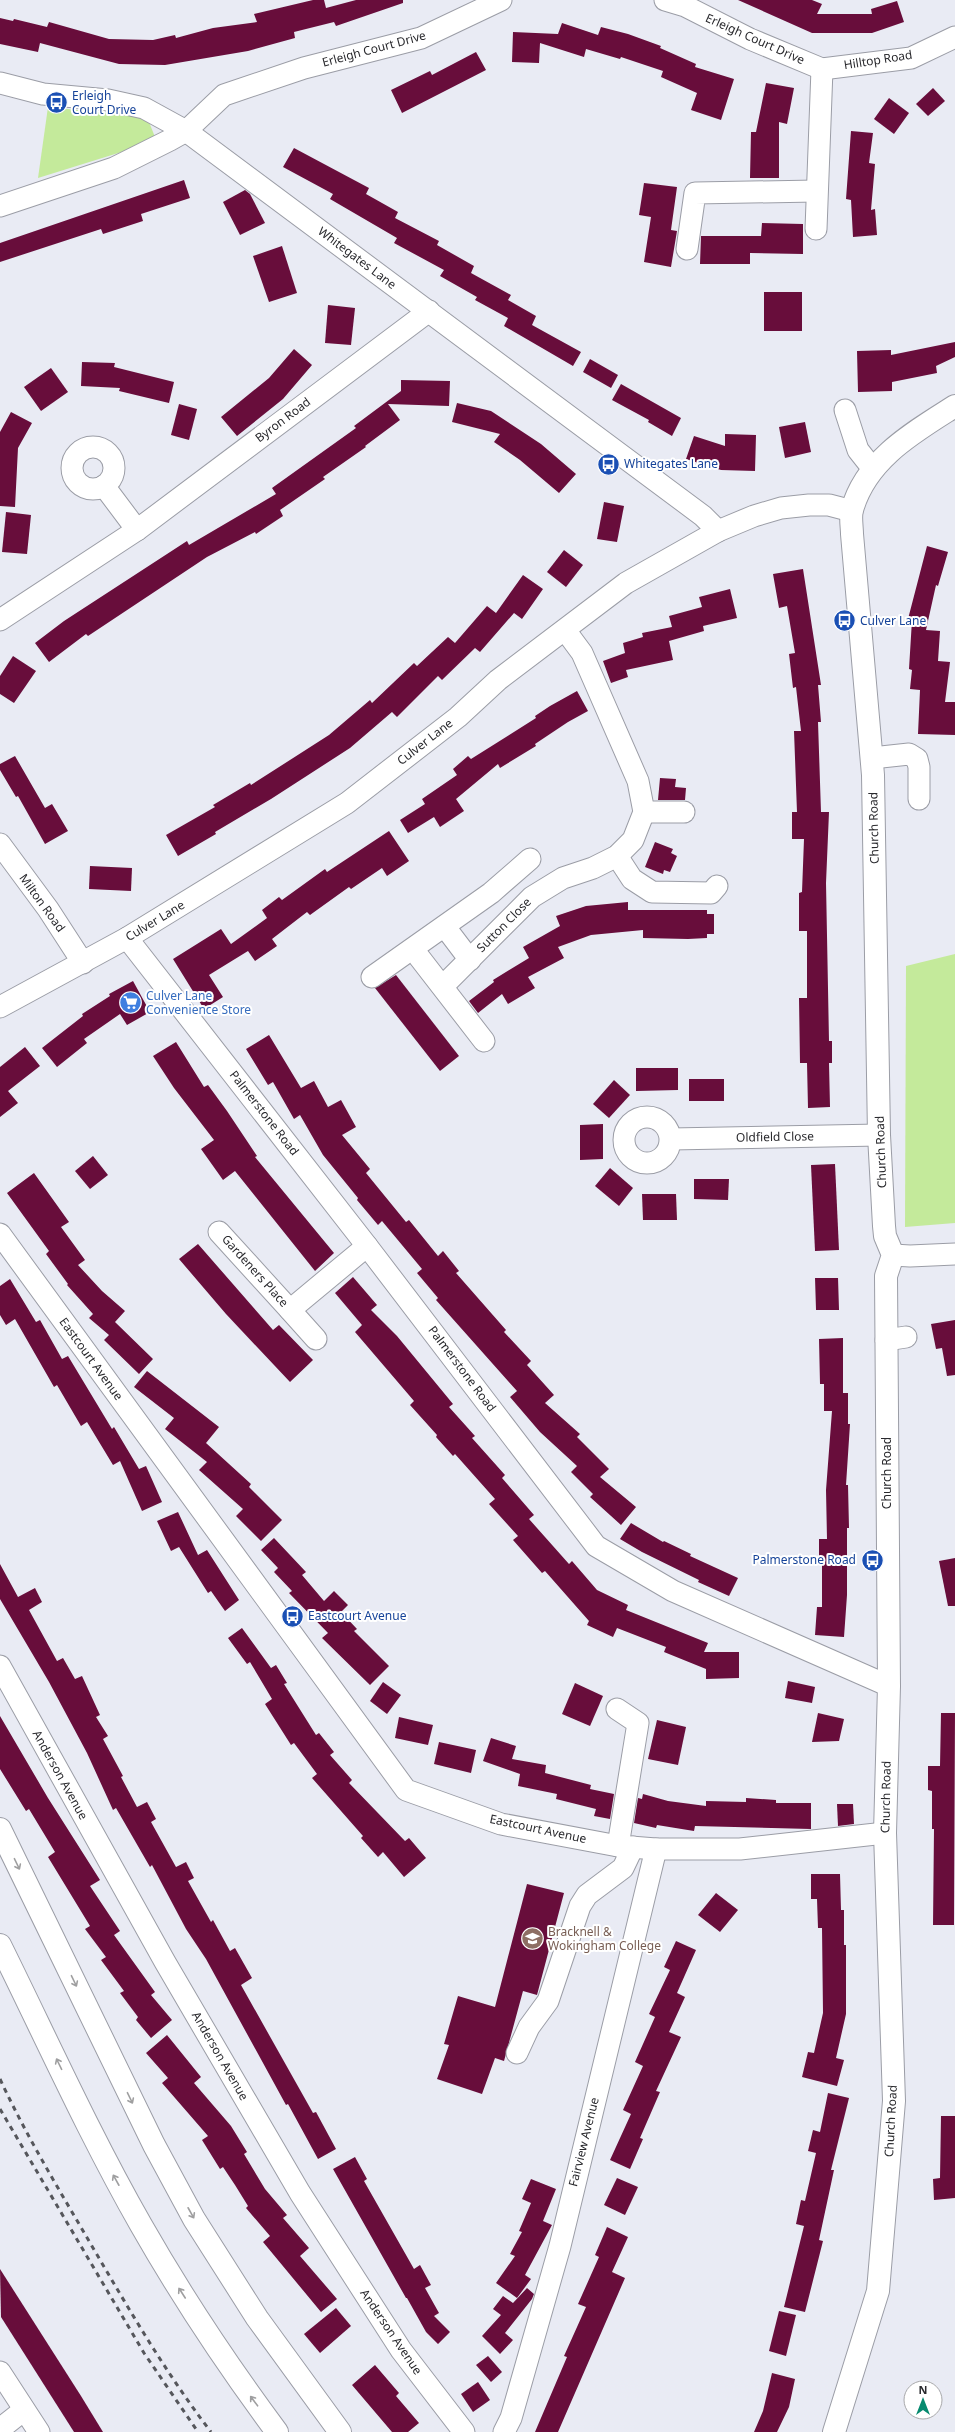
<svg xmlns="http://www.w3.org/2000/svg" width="955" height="2432" font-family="'Noto Sans',sans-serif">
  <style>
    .green { fill: #c4ea9b }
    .building { fill: #680d3b }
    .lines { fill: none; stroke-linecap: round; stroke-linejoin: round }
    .minor-casing { stroke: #9b9da6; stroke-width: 23 }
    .major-casing { stroke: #9b9da6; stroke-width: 24 }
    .minor { stroke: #fff; stroke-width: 21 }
    .major { stroke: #fff; stroke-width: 22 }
    .rail { stroke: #55565b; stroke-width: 3; stroke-dasharray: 5 5; stroke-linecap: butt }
    .oneway { stroke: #9f9fa0 }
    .labels { text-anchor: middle; stroke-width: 4; stroke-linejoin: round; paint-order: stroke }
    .street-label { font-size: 12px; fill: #29292d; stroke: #fff }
    .transit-label { font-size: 12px; fill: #164399; stroke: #fff; text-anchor: start }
    .shop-label { font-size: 12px; fill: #366cbe; stroke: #fff; text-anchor: start }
    .education-label { font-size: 12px; fill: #785e54; stroke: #fff; text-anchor: start }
  </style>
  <rect width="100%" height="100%" fill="#e9ebf4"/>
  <g class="green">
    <path d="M48,107L138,116L149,122L155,137L144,145L38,178Z"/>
    <path d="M955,954V1223L905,1227L906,966Z"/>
  </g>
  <g class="building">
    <path d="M313,0H324L326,8L356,0H403V3L336,26L334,22L294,32L295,38L248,51L165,65L119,64L40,43L38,52L0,44V18L13,21L14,19L47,27L49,22L109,39L153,40L175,35L176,38L213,28L257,22L254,14Z"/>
    <path d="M738,0H812L822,4L817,14H872L871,9L897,1L904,22L872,33H812Z"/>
    <path d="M562,23L598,35L601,27L628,34L661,46L660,48L696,64L695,67L734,79L721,120L691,110L697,93L661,77L663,71L621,57L620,59L586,49L584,57L540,43L539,63L512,62L513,32L558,34Z"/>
    <path d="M476,52L486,70L402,113L391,90L430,71L432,75Z"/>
    <path d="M766,83L794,88L787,124L779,122V178H750L751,132H756Z"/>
    <path d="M933,88L945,101L928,116L916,104Z"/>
    <path d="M889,98L909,113L894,134L874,119Z"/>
    <path d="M851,131L873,133L869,163L875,164L871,210L875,209L877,235L853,237L851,200L846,199Z"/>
    <path d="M294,148L369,188L366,194L398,212L395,218L439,241L437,245L474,266L471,273L511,295L508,300L536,316L532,325L581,352L573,366L504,326L508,318L475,300L477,297L440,276L444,270L394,243L397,238L330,199L333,194L283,167Z"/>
    <path d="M184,180L190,198L141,214L143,221L103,234L101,229L0,262V243Z"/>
    <path d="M644,183L677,187L671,230L677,231L671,267L644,262L651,217L639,215Z"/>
    <path d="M245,190L250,194L265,223L240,235L223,202Z"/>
    <path d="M762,223L803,224V254L750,253V264H700L701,236H761Z"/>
    <path d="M282,246L297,293L269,302L253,256Z"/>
    <rect x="764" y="292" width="38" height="39"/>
    <path d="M328,305L355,308L351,345L325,343Z"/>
    <path d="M955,342V357L936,366L937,373L892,382V391L858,392L857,351L891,350V355Z"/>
    <path d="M294,349L312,365L283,399L237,436L221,417L269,378Z"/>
    <path d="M590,359L618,375L611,388L583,372Z"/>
    <path d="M82,362L115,363L114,367L174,382L169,403L119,391L120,388L81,386Z"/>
    <path d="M51,368L68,392L41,411L24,387Z"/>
    <path d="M401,380L450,381L449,406L388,404L400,420L365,446L366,447L323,477L325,479L280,510L283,516L256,534L255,532L207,557L88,636L86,634L49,662L35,643L64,621L187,541L189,545L276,494L272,488L356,428L354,426L401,391Z"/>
    <path d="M621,384L681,418L672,436L648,422L649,420L612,400Z"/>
    <path d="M457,403L491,411L541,444L576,474L559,493L520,460L494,442L500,434L452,422Z"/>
    <path d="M179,404L197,409L189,440L171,435Z"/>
    <path d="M11,412L32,423L18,448L15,507L0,506V432Z"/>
    <path d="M805,422L811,452L785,458L779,427Z"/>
    <path d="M725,434L756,435L755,471L721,470L686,459L694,436L725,446Z"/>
    <path d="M604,502L624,506L617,542L597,539Z"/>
    <path d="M6,512L31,515L27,554L2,552Z"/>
    <path d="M927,546L948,552L938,586L936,585L926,630L940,631L938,661L950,662L945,702H955V735L918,734L920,690L910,689L912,670L909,669L912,620L908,619Z"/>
    <path d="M564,550L583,565L566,587L547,572Z"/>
    <path d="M803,569L821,685H818L821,722H818L821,812H829L826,883L829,1041H832V1063H829L830,1107L808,1108L807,1063H800L799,998H807V931H799V893L802,892L804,839H792V812H797L794,731H801L796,687L793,688L789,654L795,653L787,606L779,608L773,574Z"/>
    <path d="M523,575L543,589L522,619L514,613L480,652L475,648L442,680L438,676L397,717L392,712L350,748L271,799L215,832L216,834L178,856L166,835L215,807L213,805L250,783L251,785L329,735L370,700L372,703L414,663L417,666L448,637L455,643L487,606L496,613Z"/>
    <path d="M730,589L737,618L703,626L704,631L669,641L673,660L626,670L628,677L611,683L603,661L625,653L623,643L643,637L642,633L672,627L669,616L702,607L699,597Z"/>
    <path d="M13,656L36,671L14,703L0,694V676Z"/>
    <path d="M577,691L588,711L568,722L535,744L536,746L500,768L498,764L456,799L464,811L440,827L434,817L408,833L400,820L425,804L422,799L457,775L453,769L468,756L471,759L536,718L535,716L550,706Z"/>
    <path d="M15,756L45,808L52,804L68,831L45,844L18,796L16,797L0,770V764Z"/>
    <path d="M660,778L676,779L675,787L686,788L685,800H658Z"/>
    <path d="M389,831L409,861L387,876L382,868L351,889L349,887L310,915L307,912L272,939L277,946L255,961L248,951L209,975L223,997L204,1009L173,959L221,929L231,944L267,918L262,910L279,897L282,900L325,869L327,872Z"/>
    <path d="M655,842L673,849L671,853L677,856L670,872L664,870L663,874L645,867Z"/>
    <path d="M90,866L132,868L131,891L89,889Z"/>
    <path d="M628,902V910H707V914H714V934H707V938L688,939L643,938V930L591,935L558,947L564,958L528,977L535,988L508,1004L502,994L478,1013L469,1001L494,982L493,980L529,958L523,947L560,926L556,916L586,906Z"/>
    <path d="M396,975L459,1056L440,1071L375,988Z"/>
    <path d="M133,981L150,1012L127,1025L120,1014L84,1039L87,1043L57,1067L42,1048L83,1016L82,1014L110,996L109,994Z"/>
    <path d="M269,1035L301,1088L314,1081L328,1107L341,1100L356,1127L342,1135L370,1169L366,1173L406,1222L409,1220L438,1256L443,1251L459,1271L456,1273L506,1330L504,1332L531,1361L527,1365L554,1395L545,1403L580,1434L577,1437L609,1469L600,1477L636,1507L621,1525L590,1497L593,1494L571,1472L577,1466L540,1432L510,1397L517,1391L436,1300L438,1298L417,1273L422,1269L382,1221L378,1225L357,1200L358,1198L323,1155L300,1115L294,1119L273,1082L268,1085L246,1049Z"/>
    <path d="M176,1042L204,1087L208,1085L227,1111L257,1156L255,1157L334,1253L315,1271L235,1171L223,1180L201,1149L214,1140L174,1088L153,1056Z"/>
    <path d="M25,1047L40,1066L8,1091L18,1103L0,1117V1067Z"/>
    <path d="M636,1068H678V1090L636,1091Z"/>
    <rect x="689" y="1079" width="35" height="22"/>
    <path d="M614,1080L630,1095L609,1118L593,1104Z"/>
    <path d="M603,1124V1159L580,1160V1125Z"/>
    <path d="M93,1156L108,1175L90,1189L75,1171Z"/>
    <path d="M835,1164L839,1250L815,1251L811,1165Z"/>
    <path d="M610,1168L633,1188L619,1206L595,1186Z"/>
    <path d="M34,1173L69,1222L61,1227L85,1260L78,1265L102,1291L125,1311L115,1322L153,1359L139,1374L104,1340L109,1335L89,1318L93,1314L67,1285L68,1284L46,1254L49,1251L7,1193Z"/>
    <path d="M694,1179H729L728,1200L694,1199Z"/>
    <path d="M642,1194H676L677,1220H643Z"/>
    <path d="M198,1244L273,1330L279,1325L313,1360L290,1382L226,1314L179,1259Z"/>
    <path d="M353,1277L377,1305L371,1310L397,1336L453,1404L449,1407L475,1436L472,1438L505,1475L502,1478L534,1515L529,1519L569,1564L572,1561L597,1590L628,1605L626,1610L708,1643L704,1652H739V1678L706,1679V1669L664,1652L666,1647L617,1628L613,1637L587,1625L589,1621L545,1571L542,1573L513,1540L518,1536L489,1504L495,1499L455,1454L453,1456L436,1437L437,1435L410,1405L414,1401L355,1332L362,1325L335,1293Z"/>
    <path d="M815,1278H838L839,1310H816Z"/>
    <path d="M10,1279L36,1322L40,1320L62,1359L68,1356L112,1429L114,1427L139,1469L146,1466L162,1502L142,1511L120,1461L113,1465L87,1422L81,1426L57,1385L54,1387L15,1319L6,1325L0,1315V1286Z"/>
    <path d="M955,1320V1375L947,1376L942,1348L936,1349L931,1324Z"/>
    <path d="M843,1338V1393H848V1424H850L846,1485H848L849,1528H847V1595L844,1637L815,1635L817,1607H822V1556H819V1539H827L826,1490L832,1411H824V1384H820L819,1339Z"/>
    <path d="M147,1371L219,1427L206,1443L251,1484L249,1487L282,1520L261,1541L236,1516L243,1509L199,1470L207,1462L165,1429L174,1418L134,1387Z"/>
    <path d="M178,1512L198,1555L207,1550L239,1600L225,1611L211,1591L208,1593L179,1547L171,1551L157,1521Z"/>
    <path d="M631,1523L663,1542L664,1541L691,1554L690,1556L738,1578L729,1596L698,1582L699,1580L642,1552L620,1539Z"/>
    <path d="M274,1538L306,1572L302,1575L324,1601L334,1591L348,1605L341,1612L357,1629L354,1631L389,1666L370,1685L322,1638L328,1633L289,1593L292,1591L274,1572L278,1568L261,1550Z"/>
    <path d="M955,1558V1606H948L939,1561Z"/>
    <path d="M0,1564L18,1597L35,1588L42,1602L29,1610L57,1661L63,1658L75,1679L82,1676L100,1715L96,1717L108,1736L103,1739L123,1776L121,1777L137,1807L147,1802L156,1819L151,1822L176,1867L186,1862L194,1878L188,1881L211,1922L213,1920L230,1951L235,1948L252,1978L241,1985L313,2113L316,2112L336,2149L318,2159L288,2104L286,2105L206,1959L186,1929L152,1865L150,1867L116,1808L113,1810L87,1753L49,1682L0,1599Z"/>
    <path d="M242,1628L271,1668L276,1665L287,1683L284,1684L316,1735L319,1733L334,1752L330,1755L352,1780L349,1783L405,1841L409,1838L426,1858L404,1877L383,1852L378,1857L361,1838L363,1836L312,1778L317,1774L294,1743L291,1745L265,1704L272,1699L250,1662L247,1664L228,1638Z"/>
    <path d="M788,1681L815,1687L812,1703L785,1698Z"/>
    <path d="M383,1682L401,1695L387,1714L370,1701Z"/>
    <path d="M575,1683L603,1696L590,1726L562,1714Z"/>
    <path d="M818,1713L844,1719L839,1741L812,1742Z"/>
    <path d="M941,1713H955L954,1925H933L934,1829H932V1791L928,1790V1766H940Z"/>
    <path d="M0,1716L48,1798L100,1880L90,1886L120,1931L114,1935L155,1992L151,1995L172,2020L151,2038L136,2020L138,2017L120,1993L124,1991L101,1960L106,1957L85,1929L90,1926L48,1857L55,1852L29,1809L26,1811L0,1769Z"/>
    <path d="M399,1717L433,1725L428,1745L395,1738Z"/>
    <path d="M657,1720L686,1727L678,1765L648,1759Z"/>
    <path d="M491,1738L516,1746L512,1759L546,1765L545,1773L591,1785L590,1789L614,1794L610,1819L594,1816L596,1809L556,1799L557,1794L518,1786L520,1774L483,1761Z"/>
    <path d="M439,1742L476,1750L471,1773L434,1764Z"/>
    <path d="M643,1794L668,1801L706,1806V1801L746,1802V1798L776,1800V1803H811V1829L695,1826L694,1831L657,1825L656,1828L634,1823L638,1798L642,1799Z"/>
    <path d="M837,1804H853L854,1824L838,1826Z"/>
    <path d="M811,1874H840L841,1910H844V1945H846V2014L836,2058L844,2060L837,2086L802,2077L808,2052L814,2053L823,2013L822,1928H818L817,1899H811Z"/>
    <path d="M527,1884L564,1893L537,1995L523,1991L504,2061L495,2058L482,2094L437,2079L449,2045L444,2044L458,1996L495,2007Z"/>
    <path d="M716,1893L738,1910L720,1932L698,1915Z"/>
    <path d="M676,1941L696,1950L677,1993L685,1997L669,2032L681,2037L656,2091L660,2092L640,2138L643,2139L630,2169L610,2160L631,2114L623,2110L643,2066L635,2062L655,2017L649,2014L670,1970L664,1967Z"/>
    <path d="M167,2035L201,2077L194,2083L231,2126L247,2152L244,2154L265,2189L287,2215L283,2218L309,2248L300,2256L337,2299L321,2312L263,2242L270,2236L246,2208L248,2206L235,2185L223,2167L220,2169L202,2140L208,2136L162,2083L168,2078L146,2053Z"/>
    <path d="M828,2093L849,2098L831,2170H834L819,2240L823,2241L805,2312L784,2307L804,2226L796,2224L801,2200L805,2201L816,2153L808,2151L813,2130L820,2132Z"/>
    <path d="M941,2116H955V2198L934,2200L933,2179L940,2178Z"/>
    <path d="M355,2157L367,2179L364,2181L414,2269L420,2265L431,2285L425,2288L439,2313L434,2316L450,2332L438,2344L426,2332L407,2298H406L333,2169Z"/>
    <path d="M617,2178L638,2187L625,2215L604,2205Z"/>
    <path d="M531,2179L556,2189L543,2221L552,2225L525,2275L531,2279L517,2298L496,2283L515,2256L510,2254L522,2232L519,2231L531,2203L522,2199Z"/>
    <path d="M607,2227L628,2237L612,2272L625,2278L558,2432H535L567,2357L564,2356L586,2307L578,2304L599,2257L595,2255Z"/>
    <path d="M0,2269L81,2396L103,2432H74L1,2317Z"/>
    <path d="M527,2288L534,2294L532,2299L505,2333L513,2340L500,2354L482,2336L501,2315L493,2309L503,2296L513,2303Z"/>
    <path d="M336,2308L351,2326L320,2353L304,2334Z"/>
    <path d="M779,2311L796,2315L786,2356L769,2351Z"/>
    <path d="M488,2356L502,2372L491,2382L476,2365Z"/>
    <path d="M375,2365L399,2393L396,2396L419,2423L408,2432H392L352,2385Z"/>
    <path d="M772,2373L795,2379L789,2407L777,2432H754L763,2411Z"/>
    <path d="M478,2382L490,2400L473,2412L461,2394Z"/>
  </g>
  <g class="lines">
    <defs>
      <g id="minor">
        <path d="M665,0L685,6L750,39L822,69L911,58L955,37"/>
        <path d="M0,83L43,94L108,100L144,108L186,131L703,516L718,531"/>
        <path d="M0,206L114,168L170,140L186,131L224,95L304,68L421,38L501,0"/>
        <path d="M816,229L822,69"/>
        <path d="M687,249L695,193L816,191"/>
        <path d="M845,410L858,450L873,469"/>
        <circle cx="93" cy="468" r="21"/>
        <path d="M104,486L137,530"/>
        <path d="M0,620L137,530L429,311"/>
        <path d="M872,758L909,754L917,759L919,767V799"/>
        <path d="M644,812H684"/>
        <path d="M0,844L48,909L83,963"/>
        <path d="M617,856L632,879L652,892L711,893L717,886"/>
        <path d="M445,927L470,960"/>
        <path d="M127,938L367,1246L596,1546L673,1591L889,1686"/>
        <path d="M419,957L484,1041"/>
        <path d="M372,977L491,893L530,859"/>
        <path d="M443,986L532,897L563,878L593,868L617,856L633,840L644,812L638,781L582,653L565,630"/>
        <path d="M0,1007L127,938L347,803L458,717L498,680L626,583L718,531L754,516L781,508L809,505H829L852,511"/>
        <circle cx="647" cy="1140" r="23"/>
        <path d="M671,1139L879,1135"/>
        <path d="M219,1232L290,1310L367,1246"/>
        <path d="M0,1234L406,1790L501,1824L618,1846L656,1849H740L885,1833"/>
        <path d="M893,1255L910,1256L955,1254"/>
        <path d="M290,1310L316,1339"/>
        <path d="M886,1340L906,1337"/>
        <path d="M0,1666L165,1962L300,2193L401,2350L464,2432"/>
        <path d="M617,1709L638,1723L618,1846"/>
        <path d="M517,2053L529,2027L548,2001L580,1906L587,1895L623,1868L633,1847"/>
        <path d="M0,2372L39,2432"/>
        <path d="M0,2429L24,2410"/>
        <path d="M504,2432L511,2418L560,2246L656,1849"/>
      </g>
      <g id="major">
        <path d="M0,1829L154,2145L194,2219L257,2318L340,2432"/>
        <path d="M0,1945C46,2038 89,2134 141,2225C182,2297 228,2366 277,2432"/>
        <path d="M834,2432L878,2291L894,2101L885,1833L889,1686L886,1276L893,1255L885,1236L884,1226L879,1135L873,775L852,534C852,527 850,517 852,510C866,459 914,432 955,406"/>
      </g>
    </defs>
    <use href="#minor" class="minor-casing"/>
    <use href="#major" class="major-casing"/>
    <use href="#minor" class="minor"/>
    <use href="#major" class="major"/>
    <g class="rail">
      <path d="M0,2079C26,2135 58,2188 89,2241C127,2306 165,2372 211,2432"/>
      <path d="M0,2109L144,2353L198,2432"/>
    </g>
  </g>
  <defs><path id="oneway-shaft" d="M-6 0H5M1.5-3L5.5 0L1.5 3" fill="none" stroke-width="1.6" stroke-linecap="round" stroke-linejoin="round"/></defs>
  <g class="oneway">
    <use href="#oneway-shaft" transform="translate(17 1864) rotate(64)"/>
    <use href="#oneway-shaft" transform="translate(74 1981) rotate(64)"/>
    <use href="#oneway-shaft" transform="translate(59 2064) rotate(-116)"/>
    <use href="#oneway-shaft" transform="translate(130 2098) rotate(64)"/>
    <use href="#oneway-shaft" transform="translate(116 2180) rotate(-119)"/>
    <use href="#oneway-shaft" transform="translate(191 2213) rotate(61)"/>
    <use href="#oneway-shaft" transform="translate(182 2293) rotate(-123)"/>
    <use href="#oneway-shaft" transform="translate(254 2401) rotate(-127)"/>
  </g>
  <defs>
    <symbol id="bus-disc" viewBox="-11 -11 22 22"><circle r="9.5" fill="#1a4fb4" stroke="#fff"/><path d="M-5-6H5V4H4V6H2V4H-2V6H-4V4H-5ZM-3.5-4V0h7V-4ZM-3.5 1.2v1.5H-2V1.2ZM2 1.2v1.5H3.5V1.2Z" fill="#fff"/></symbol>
    <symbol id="supermarket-disc" viewBox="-11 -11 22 22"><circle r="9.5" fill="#3f7fe0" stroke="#fff"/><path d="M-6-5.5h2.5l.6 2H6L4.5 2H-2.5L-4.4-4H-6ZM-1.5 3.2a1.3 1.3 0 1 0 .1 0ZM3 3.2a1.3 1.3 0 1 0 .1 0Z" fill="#fff"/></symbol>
    <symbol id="university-disc" viewBox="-11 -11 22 22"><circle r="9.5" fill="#8d6e63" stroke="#fff"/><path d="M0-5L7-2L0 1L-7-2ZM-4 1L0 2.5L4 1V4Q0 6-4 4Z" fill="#fff"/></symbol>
  </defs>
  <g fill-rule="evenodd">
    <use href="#bus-disc" x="44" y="90" width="25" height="25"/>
    <use href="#bus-disc" x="596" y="452" width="25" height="25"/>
    <use href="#bus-disc" x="832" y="608" width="25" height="25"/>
    <use href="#supermarket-disc" x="118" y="990" width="25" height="25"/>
    <use href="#bus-disc" x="860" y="1548" width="25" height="25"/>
    <use href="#bus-disc" x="280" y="1604" width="25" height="25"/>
    <use href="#university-disc" x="520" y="1926" width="25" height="25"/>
  </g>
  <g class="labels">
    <g class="street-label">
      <text transform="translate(755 39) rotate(24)" y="4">Erleigh Court Drive</text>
      <text transform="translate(374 49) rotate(-15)" y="4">Erleigh Court Drive</text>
      <text transform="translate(878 60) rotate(-9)" y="4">Hilltop Road</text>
      <text transform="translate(357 258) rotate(37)" y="4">Whitegates Lane</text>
      <text transform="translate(283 420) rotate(-37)" y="4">Byron Road</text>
      <text transform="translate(425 742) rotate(-38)" y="4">Culver Lane</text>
      <text transform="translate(874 828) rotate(-91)" y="4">Church Road</text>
      <text transform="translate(42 903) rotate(54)" y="4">Milton Road</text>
      <text transform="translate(155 921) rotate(-31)" y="4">Culver Lane</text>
      <text transform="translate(504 925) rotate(-45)" y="4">Sutton Close</text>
      <text transform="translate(264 1113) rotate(52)" y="4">Palmerstone Road</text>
      <text transform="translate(775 1137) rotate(-1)" y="4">Oldfield Close</text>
      <text transform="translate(881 1152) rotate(-92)" y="4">Church Road</text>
      <text transform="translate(255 1271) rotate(48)" y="4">Gardeners Place</text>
      <text transform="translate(91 1359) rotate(54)" y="4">Eastcourt Avenue</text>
      <text transform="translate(462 1369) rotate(53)" y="4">Palmerstone Road</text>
      <text transform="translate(887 1473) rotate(-90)" y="4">Church Road</text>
      <text transform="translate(60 1775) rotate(61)" y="4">Anderson Avenue</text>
      <text transform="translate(886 1797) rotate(-89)" y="4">Church Road</text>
      <text transform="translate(538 1829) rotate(12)" y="4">Eastcourt Avenue</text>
      <text transform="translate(220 2056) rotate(60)" y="4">Anderson Avenue</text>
      <text transform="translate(891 2121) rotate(-87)" y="4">Church Road</text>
      <text transform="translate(584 2142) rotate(-76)" y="4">Fairview Avenue</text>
      <text transform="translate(391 2332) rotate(56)" y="4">Anderson Avenue</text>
    </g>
    <g class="transit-label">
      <text x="72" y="100">Erleigh<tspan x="72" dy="14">Court Drive</tspan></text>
      <text x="624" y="468">Whitegates Lane</text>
      <text x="860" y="625">Culver Lane</text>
      <text x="856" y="1564" text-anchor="end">Palmerstone Road</text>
      <text x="308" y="1620">Eastcourt Avenue</text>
    </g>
    <g class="shop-label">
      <text x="146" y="1000">Culver Lane<tspan x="146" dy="14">Convenience Store</tspan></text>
    </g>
    <g class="education-label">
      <text x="548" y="1936">Bracknell &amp;<tspan x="548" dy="14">Wokingham College</tspan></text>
    </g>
  </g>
  <g transform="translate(923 2400)"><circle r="19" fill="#ffffff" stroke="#a9a9ab"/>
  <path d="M0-3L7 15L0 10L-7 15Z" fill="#078a6f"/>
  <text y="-6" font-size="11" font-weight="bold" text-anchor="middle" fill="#29292d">N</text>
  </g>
</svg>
